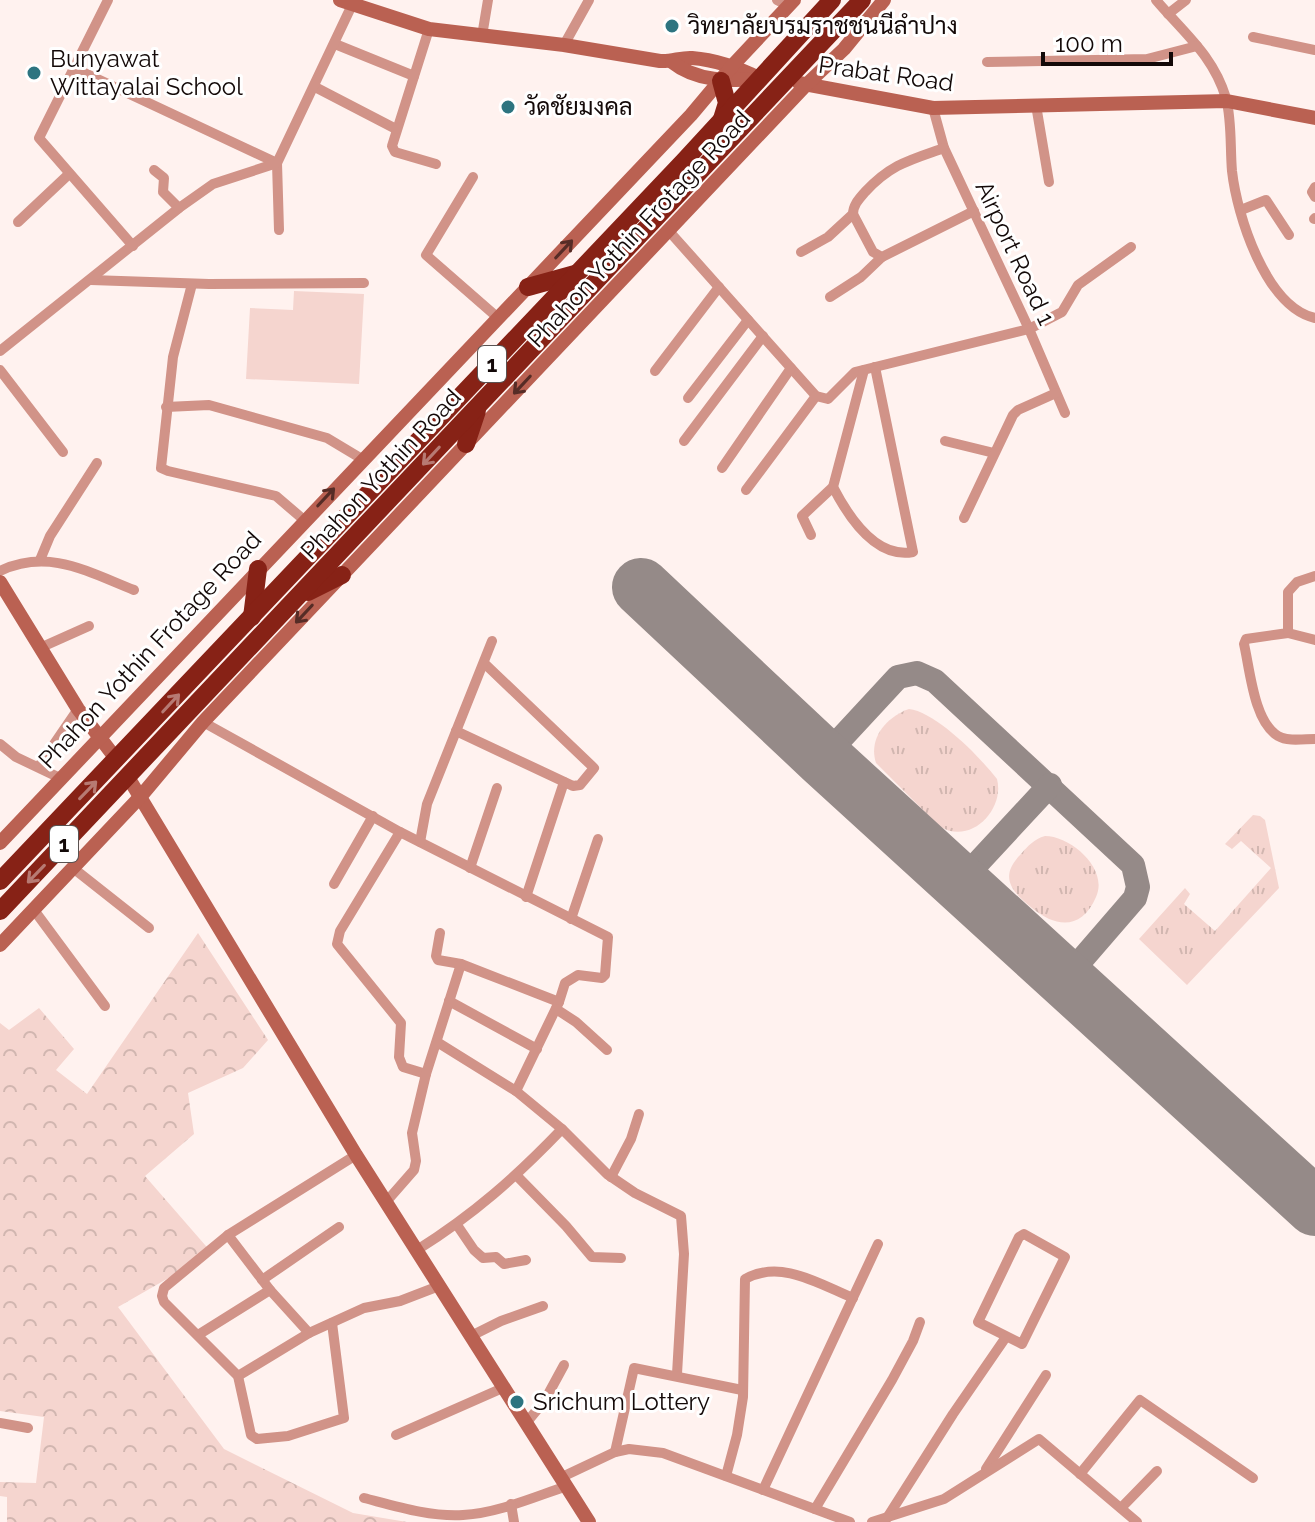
<svg xmlns="http://www.w3.org/2000/svg" width="1315" height="1522" font-family="Raleway,Sarabun,sans-serif">
  <style>
    .grass { fill: url(#grass-tufts) }
    .forest { fill: url(#forest-crowns) }
    .pitch { fill: #f5d5cf }
    .lines { fill: none; stroke-linecap: round; stroke-linejoin: round }
    .taxiway { stroke: #958a88; stroke-width: 24 }
    .runway { stroke: #958a88; stroke-width: 58 }
    .street { stroke: #d19388; stroke-width: 10 }
    .secondary { stroke: #ba6152; stroke-width: 14 }
    .highway { stroke: #872216; stroke-width: 18 }
    .oneway { stroke: #562c26 }
    .oneway2 { stroke: #b77a73 }
    .poi-dot { fill: #2d7480; stroke: #fff; stroke-width: 3 }
    .labels { text-anchor: middle; stroke-width: 6; stroke-linejoin: round; paint-order: stroke }
    .shield { fill: #fff; stroke: #5a5352; stroke-width: 2 }
    .shield-label { font-size: 22px; font-weight: bold; fill: #130908 }
    .poi-label { font-size: 24px; fill: #130908; stroke: #fff; text-anchor: start }
    .street-label { font-size: 24px; fill: #130908; stroke: #fff }
  </style>
  <defs>
    <pattern id="grass-tufts" width="24" height="20" patternUnits="userSpaceOnUse" patternTransform="scale(2)"><rect width="24" height="20" fill="#f5d5cf"/><path d="M3 7l-1-3M5 7V3M7 7l1-3M15 17l-1-3M17 17v-4M19 17l1-3" fill="none" stroke="#d1b6b0"/></pattern>
    <pattern id="forest-crowns" width="20" height="18" patternUnits="userSpaceOnUse" patternTransform="scale(2)"><rect width="20" height="18" fill="#f5d5cf"/><path d="M2 6a3 3 0 1 1 6 0M12 15a3 3 0 1 1 6 0" fill="none" stroke="#d1b6b0"/></pattern>
  </defs>
  <rect width="100%" height="100%" fill="#fff2ef"/>
  <g class="grass">
    <path d="M909,709C936,712 980,757 997,779C1005,810 970,846 939,826L876,763C868,739 886,717 909,709Z"/>
    <path d="M1253,815L1260,816L1265,820L1279,888L1187,985L1139,939L1185,888L1190,894L1184,904L1215,931L1271,868L1241,841L1232,849L1225,844Z"/>
    <path d="M1045,836C1071,836 1109,869 1096,897C1082,930 1056,928 1032,908C1012,892 998,877 1021,854C1028,846 1034,839 1045,836Z"/>
  </g>
  <path class="forest" d="M198,933L268,1040L243,1068L188,1093L194,1134L145,1176L212,1253L118,1307L224,1449L353,1513L407,1522H7V1497L0,1496V1482L36,1483L44,1417L0,1411V1023L9,1030L39,1008L74,1049L56,1070L87,1094Z"/>
  <path class="pitch" d="M294,291L364,294L359,384L246,379L250,308L293,310Z"/>
  <g class="lines">
    <g class="taxiway">
      <path d="M823,758L898,677L917,673L935,681L1133,865L1138,887L1135,898L1065,979"/>
      <path d="M960,882L1050,785"/>
    </g>
    <path class="runway" d="M641,587L823,758L1315,1207"/>
    <g class="street">
      <path d="M108,0L39,138L133,246"/>
      <path d="M777,0L789,6"/>
      <path d="M1156,0C1184,33 1213,55 1226,98C1232,121 1230,148 1232,171C1237,216 1266,307 1315,318"/>
      <path d="M1168,14L1186,0"/>
      <path d="M429,29L392,146L395,152L436,164"/>
      <path d="M482,36L488,0"/>
      <path d="M1253,37L1315,50"/>
      <path d="M335,44L414,76"/>
      <path d="M564,45L589,0"/>
      <path d="M987,62L1147,59L1197,46"/>
      <path d="M74,68L277,163L279,230"/>
      <path d="M315,87L396,129"/>
      <path d="M1036,105L1049,182"/>
      <path d="M933,108L944,148L1029,329L1065,413"/>
      <path d="M154,170L164,178L163,192L179,208"/>
      <path d="M473,177L426,255L497,317"/>
      <path d="M1315,187L1312,192L1315,197"/>
      <path d="M1241,210L1266,200L1289,235"/>
      <path d="M853,214L873,252L882,257L974,211"/>
      <path d="M1314,219L1315,218"/>
      <path d="M18,222L69,174"/>
      <path d="M668,230L816,396L828,399L855,372L1029,329L1062,312L1078,285L1131,247"/>
      <path d="M801,252L828,237L853,214C853,205 859,199 865,192C891,164 910,160 944,148"/>
      <path d="M91,280L209,284L364,283"/>
      <path d="M192,284L173,357L161,468L168,471L276,496L304,520"/>
      <path d="M830,297L861,277L882,257"/>
      <path d="M0,351L179,208L213,184L277,163L352,5"/>
      <path d="M0,370L63,452"/>
      <path d="M655,371L719,287"/>
      <path d="M688,398L748,320"/>
      <path d="M166,407L209,405L327,438L362,459"/>
      <path d="M684,441L763,336"/>
      <path d="M945,441L994,453"/>
      <path d="M722,468L791,368"/>
      <path d="M833,487C848,516 875,559 913,552L875,367"/>
      <path d="M746,490L816,396"/>
      <path d="M964,518L1013,415L1018,410L1056,393"/>
      <path d="M811,535L802,516L833,487L864,370"/>
      <path d="M40,560L50,536L97,463"/>
      <path d="M0,571C49,548 88,572 134,590"/>
      <path d="M1315,576L1297,582L1288,592V633L1246,639L1244,644C1250,670 1254,722 1278,736C1288,742 1304,739 1315,739"/>
      <path d="M1288,633L1315,640"/>
      <path d="M42,647L89,626"/>
      <path d="M203,722L400,832L608,937L605,975L602,978L578,975L565,983L559,1002L516,1091"/>
      <path d="M456,731L573,786L580,785L594,768L484,663"/>
      <path d="M0,744L16,757L60,778"/>
      <path d="M39,766L78,709"/>
      <path d="M400,832L340,931L337,944L401,1023L399,1057L403,1067L426,1074"/>
      <path d="M420,842L427,804L492,641"/>
      <path d="M73,868L149,928"/>
      <path d="M470,868L497,788"/>
      <path d="M334,884L373,816"/>
      <path d="M526,897L564,782"/>
      <path d="M34,910L105,1006"/>
      <path d="M571,919L598,839"/>
      <path d="M440,933L436,956L438,960L461,964L559,1002"/>
      <path d="M449,1001L537,1049"/>
      <path d="M556,1009L576,1022L607,1050"/>
      <path d="M437,1042L516,1091L562,1129L607,1174L635,1193L681,1216L684,1254L677,1374"/>
      <path d="M517,1176L566,1226L592,1257L621,1258"/>
      <path d="M611,1177L631,1139L639,1114"/>
      <path d="M386,1202L414,1170L416,1161L412,1133L426,1074L461,964"/>
      <path d="M457,1225L474,1250L483,1258L496,1257L504,1264L526,1260"/>
      <path d="M1024,1234L1065,1257L1022,1344L978,1322L1019,1237Z"/>
      <path d="M228,1235L270,1290L309,1333"/>
      <path d="M417,1250C473,1215 516,1177 562,1129"/>
      <path d="M262,1280L339,1227"/>
      <path d="M332,1323L344,1418L288,1436L257,1439L251,1435L238,1376L164,1302L162,1296L164,1288L228,1235L356,1155"/>
      <path d="M198,1335L270,1290"/>
      <path d="M471,1336L501,1321L543,1306"/>
      <path d="M238,1376L309,1333L364,1308L400,1301L439,1286"/>
      <path d="M527,1422L545,1400L564,1365"/>
      <path d="M0,1423L28,1428"/>
      <path d="M396,1435L505,1387"/>
      <path d="M615,1452L634,1368L742,1390"/>
      <path d="M986,1469L1046,1375"/>
      <path d="M1080,1474L1140,1400L1253,1478"/>
      <path d="M726,1476L737,1435L743,1397L745,1279C781,1259 819,1284 853,1298"/>
      <path d="M562,1477L615,1452L629,1449L663,1453L850,1522"/>
      <path d="M763,1490L878,1244"/>
      <path d="M364,1498C395,1506 430,1517 463,1515C498,1513 534,1497 567,1486"/>
      <path d="M511,1504L514,1522"/>
      <path d="M1121,1508L1157,1471"/>
      <path d="M815,1509L892,1380L913,1341L920,1322"/>
      <path d="M887,1518L953,1414L1006,1337"/>
      <path d="M872,1522L944,1499L1039,1439L1137,1522"/>
    </g>
    <g class="secondary">
      <path d="M340,0L429,29L564,45L660,61C671,62 682,57 692,58C717,60 739,68 761,79"/>
      <path d="M672,62C697,82 729,81 760,79"/>
      <path d="M799,83L933,108L1227,101L1315,118"/>
      <path d="M0,582L78,709L117,760"/>
      <path d="M128,777L356,1155L589,1522"/>
      <path d="M0,843L691,115L733,65L794,0"/>
      <path d="M0,945L141,796L203,722L806,85L844,49L884,0"/>
    </g>
    <g class="highway">
      <path d="M721,81L727,103L722,119"/>
      <path d="M528,287L575,274"/>
      <path d="M466,444L477,411"/>
      <path d="M308,592L342,575"/>
      <path d="M252,617L258,569"/>
      <path d="M0,881L684,161L832,0"/>
      <path d="M0,911L862,0"/>
    </g>
  </g>
  <defs><path id="oneway-shaft" d="M-6 0H5M1.5-3L5.5 0L1.5 3" fill="none" stroke-width="1.6" stroke-linecap="round" stroke-linejoin="round" transform="scale(2)"/></defs>
  <g class="oneway">
    <use href="#oneway-shaft" transform="translate(564 249) rotate(-47)"/>
    <use href="#oneway-shaft" transform="translate(522 385) rotate(133)"/>
    <use href="#oneway-shaft" transform="translate(326 497) rotate(-47)"/>
    <use href="#oneway-shaft" transform="translate(304 614) rotate(133)"/>
  </g>
  <g class="oneway2">
    <use href="#oneway-shaft" transform="translate(431 456) rotate(133)"/>
    <use href="#oneway-shaft" transform="translate(171 703) rotate(-47)"/>
    <use href="#oneway-shaft" transform="translate(88 790) rotate(-46)"/>
    <use href="#oneway-shaft" transform="translate(36 874) rotate(134)"/>
  </g>
  <g class="poi-dot">
    <circle cx="672" cy="26" r="8"/>
    <circle cx="34" cy="73" r="8"/>
    <circle cx="508" cy="107" r="8"/>
    <circle cx="517" cy="1402" r="8"/>
  </g>
  <g class="labels">
    <g class="shield">
      <rect x="478" y="346" width="28" height="36" rx="6"/>
      <rect x="50" y="826" width="28" height="36" rx="6"/>
    </g>
    <g class="shield-label">
      <text x="492" y="372">1</text>
      <text x="64" y="852">1</text>
    </g>
    <g class="poi-label">
      <text x="688" y="34">วิทยาลัยบรมราชชนนีลำปาง</text>
      <text x="50" y="67">Bunyawat<tspan x="50" dy="28">Wittayalai School</tspan></text>
      <text x="524" y="115">วัดชัยมงคล</text>
      <text x="533" y="1410">Srichum Lottery</text>
    </g>
    <g class="street-label">
      <text transform="translate(886 74) rotate(8)" y="8">Prabat Road</text>
      <text transform="translate(639 229) rotate(-47)" y="8">Phahon Yothin Frotage Road</text>
      <text transform="translate(1015 253) rotate(65)" y="8">Airport Road 1</text>
      <text transform="translate(381 474) rotate(-47)" y="8">Phahon Yothin Road</text>
      <text transform="translate(150 650) rotate(-47)" y="8">Phahon Yothin Frotage Road</text>
    </g>
  </g>
  <path d="M1043 52v12h128v-12" fill="none" stroke="#130908" stroke-width="4"/>
  <text x="1055" y="52" font-size="24" fill="#130908" stroke="#ffffff" stroke-width="6" paint-order="stroke">100 m</text>
</svg>
